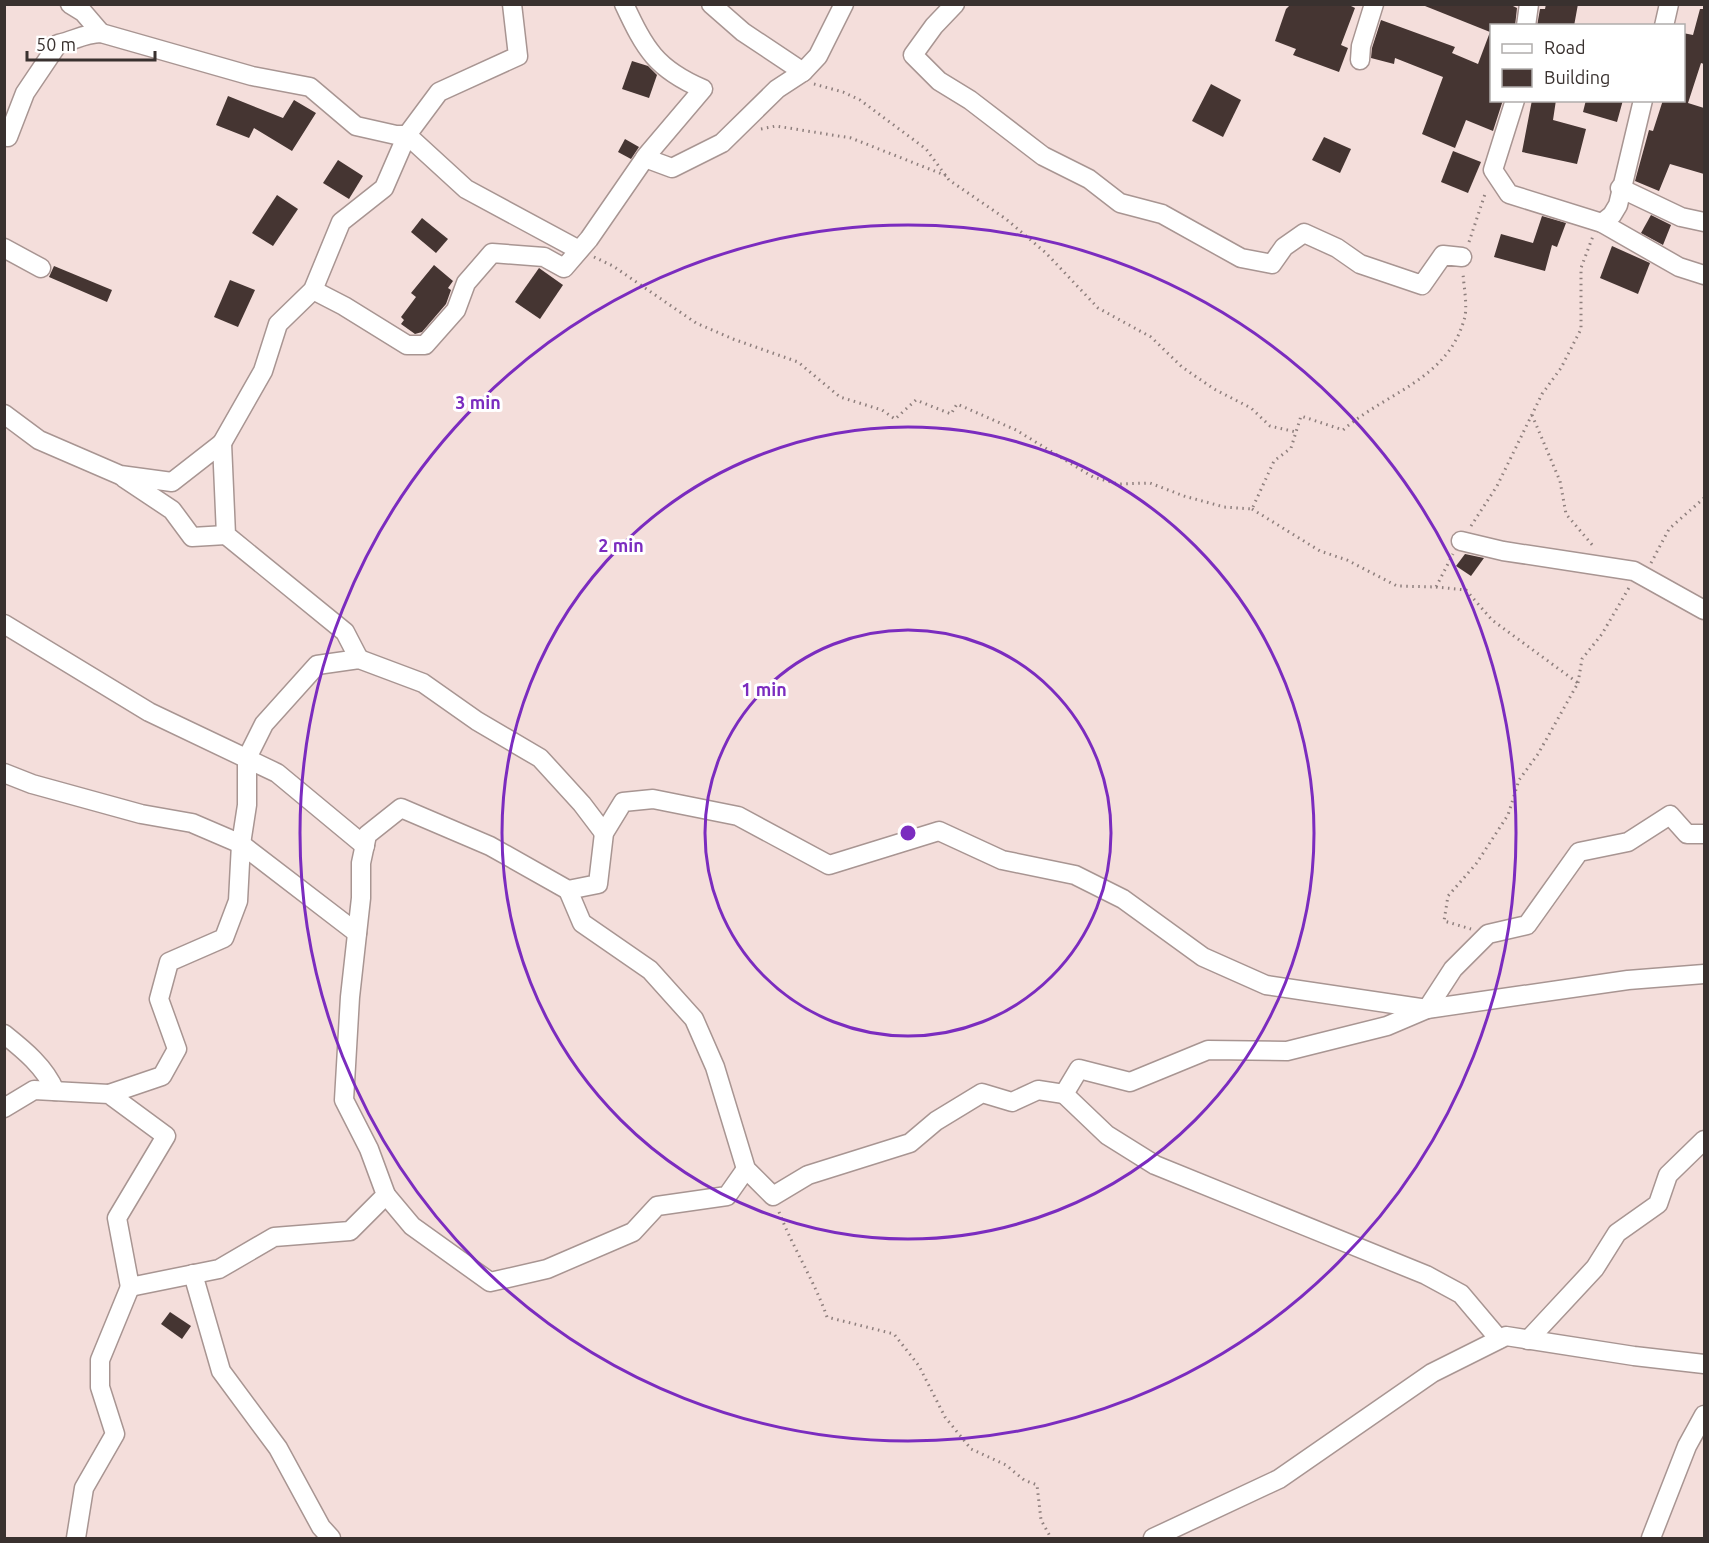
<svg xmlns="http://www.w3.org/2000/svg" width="1709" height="1543" font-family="Ubuntu,sans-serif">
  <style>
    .building { fill: #453532 }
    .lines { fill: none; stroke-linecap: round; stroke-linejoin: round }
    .minor-casing { stroke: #a89592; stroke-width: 21 }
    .path { stroke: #8e7f7d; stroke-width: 3; stroke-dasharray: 1.5 4.5; stroke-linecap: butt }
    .minor { stroke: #fff; stroke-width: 18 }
    .ring { fill: none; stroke: #7b2cbf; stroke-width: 3 }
    .centre { fill: #7b2cbf; stroke: #fff; stroke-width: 3 }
    .ring-label { font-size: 18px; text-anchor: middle; font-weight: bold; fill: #7b2cbf; stroke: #fff; stroke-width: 6; stroke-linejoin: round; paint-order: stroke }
  </style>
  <rect width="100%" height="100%" fill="#f4dedb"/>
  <g class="building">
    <path d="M1291,4H1347L1355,8L1341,45L1348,48L1339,72L1293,55L1296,49L1275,41L1286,9Z"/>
    <path d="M1420,4H1509L1517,8L1515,26H1491V100H1503L1493,131L1466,120L1455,148L1422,134L1443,77L1395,58L1394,64L1371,58L1372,48L1381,20L1455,47L1452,53L1478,64L1490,32Z"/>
    <path d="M1546,4H1578L1574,26H1537L1540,9H1545Z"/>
    <path d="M1700,9H1704V64L1701,63L1688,103L1704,108V174L1670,164L1659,191L1635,181L1649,130L1653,131L1663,100H1683V33L1693,35Z"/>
    <path d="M632,61L648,66L657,75L649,98L622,89Z"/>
    <path d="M1211,84L1241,100L1223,137L1192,121Z"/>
    <path d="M228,96L283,118L294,100L316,113L292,151L254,128L249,138L216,125Z"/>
    <path d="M1532,100H1556L1553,120L1586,129L1577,164L1522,152Z"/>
    <path d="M1586,100H1623L1617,122L1583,112Z"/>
    <path d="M1324,137L1351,149L1340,173L1312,160Z"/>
    <path d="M625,139L639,147L631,159L618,152Z"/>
    <path d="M1453,151L1481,162L1468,193L1441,182Z"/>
    <path d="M338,160L363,176L349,199L323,183Z"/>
    <path d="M277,195L298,209L273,246L252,233Z"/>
    <path d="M1651,215L1671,225L1663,245L1641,233Z"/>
    <path d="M1542,216L1566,223L1557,247L1552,245L1545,271L1494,257L1501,234L1533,243Z"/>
    <path d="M422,218L448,239L436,253L411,232Z"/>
    <path d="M1612,246L1650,263L1638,294L1600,278Z"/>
    <path d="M434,265L453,281L448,288L451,290L446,304L422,332L415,334L401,324L404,320L401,317L416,297L411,293Z"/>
    <path d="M54,266L112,290L107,302L49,277Z"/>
    <path d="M539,268L563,285L540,319L515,302Z"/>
    <path d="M230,280L255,290L238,327L214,317Z"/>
    <path d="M1465,554L1484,558L1471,576L1456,566Z"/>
    <path d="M170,1312L191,1326L182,1339L161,1324Z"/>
  </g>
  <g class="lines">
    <defs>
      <g id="minor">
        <path d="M70,4L83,12L101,33"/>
        <path d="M711,4L743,32L803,72L818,56L844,4"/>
        <path d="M955,4L934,26L913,55L939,81L970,100L1043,156L1089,179L1120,203L1162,214L1241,258L1272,264L1284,247L1304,233L1337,248L1360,264L1422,285L1443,255L1462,257"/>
        <path d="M1526,26L1529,4"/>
        <path d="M1664,26L1669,4"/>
        <path d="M1360,60L1361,46L1374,4"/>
        <path d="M1515,100L1493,170L1509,194L1602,223L1679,267L1704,275"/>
        <path d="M4,136L8,137L25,93L58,44C76,40 82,34 101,33L252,76L310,87L356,126L396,135H407L466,189L579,250"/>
        <path d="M645,158L672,168L722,143L777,89L803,72"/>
        <path d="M1620,188L1681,217L1704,222"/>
        <path d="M1602,223L1612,215L1618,205L1643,100"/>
        <path d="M4,248L41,268"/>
        <path d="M313,290L344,306L407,345H425L456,310L466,283L492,253L544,257L564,268L589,239L647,155L703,89C656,69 645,49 624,4"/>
        <path d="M4,414L39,440L120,475L172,482L222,443L226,535L345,632L359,659"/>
        <path d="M222,443L263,371L278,324L313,290L341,222L384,188L407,135L439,92L518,56L512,4"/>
        <path d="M124,478L172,510L192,537L226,535"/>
        <path d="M1461,541L1503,551L1634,571L1704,610"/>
        <path d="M4,624L149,712L277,773L365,846"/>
        <path d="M4,773L32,784L141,814L192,823L241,844L357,933"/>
        <path d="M568,890L582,923L650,970L694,1019L715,1067L746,1169L773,1196L808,1175L910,1143L936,1121L982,1093L1012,1102L1038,1090L1064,1094L1079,1069L1130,1082L1208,1050L1287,1051L1387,1026L1427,1009L1453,969L1488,934L1527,925L1579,852L1628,842L1670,815L1687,834H1704"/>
        <path d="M4,1034C24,1050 45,1067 55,1091"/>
        <path d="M109,1094L162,1076L177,1049L159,999L169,962L224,938L238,901L241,844L247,805V758L264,724L317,665L359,659L423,683L477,721L540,758L582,804L604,833"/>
        <path d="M1064,1094L1107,1135L1155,1165L1426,1275L1461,1294L1499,1339"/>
        <path d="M4,1108L34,1090L109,1094L166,1136L117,1218L130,1287L219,1269L274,1237L350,1231L386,1195L369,1149L344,1100L350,997L361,898V863L367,835L401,808L490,846L568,890L598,884L604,833L623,802L653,799L738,816L829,865L939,831L1002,860L1075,875L1123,899L1203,957L1266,985L1427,1009L1628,980L1704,974"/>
        <path d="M386,1195L412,1226L490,1282L547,1269L633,1232L657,1206L727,1196L746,1169"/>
        <path d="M193,1274L221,1371L278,1448L321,1527L331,1538"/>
        <path d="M1528,1340L1595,1268L1617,1233L1658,1204L1668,1175L1704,1140"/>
        <path d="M76,1538L84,1488L115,1434L100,1387V1360L130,1287"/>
        <path d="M1153,1538L1279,1479L1432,1373L1506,1336L1634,1356L1704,1364"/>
        <path d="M1651,1538L1687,1446L1704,1415"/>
      </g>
    </defs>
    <use href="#minor" class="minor-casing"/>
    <g class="path">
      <path d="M814,84L843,92L860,100L926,149L949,180L1006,219L1046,253L1098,308L1151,337L1182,367L1214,389L1251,408L1270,426L1296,432"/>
      <path d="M761,129L776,126L851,138L947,176"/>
      <path d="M1469,242L1486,191"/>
      <path d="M594,257L613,266L696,323L733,339L798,362L840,397L882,410L895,419L916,400L951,414L957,404L1016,430L1093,477L1118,484L1150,483L1184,496L1224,507L1252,509L1274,461L1291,448L1301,416L1343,430C1385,393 1447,380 1464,320C1468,308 1464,288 1463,274"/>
      <path d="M1532,415L1560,481L1566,514L1594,547"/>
      <path d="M1252,509L1320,551L1347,560L1397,586L1436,587L1453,554"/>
      <path d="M1471,526L1497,486L1542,394L1561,368L1581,329V268L1593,236"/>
      <path d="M1651,563L1669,529L1704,498"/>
      <path d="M1436,587L1466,590L1492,620L1578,683L1538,754L1519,780L1508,815L1476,864L1448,896L1444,921L1471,929"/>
      <path d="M1578,683L1582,659L1602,634L1630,586"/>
      <path d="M779,1212C793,1248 814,1280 827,1317L894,1334L919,1366L945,1417L971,1449L1006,1465L1024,1480L1037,1485L1041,1520L1051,1538"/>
    </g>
    <use href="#minor" class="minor"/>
  </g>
  <g class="ring">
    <circle cx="908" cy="833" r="203"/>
    <circle cx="908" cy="833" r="406"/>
    <circle cx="908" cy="833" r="608"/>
  </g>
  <circle cx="908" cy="833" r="9" class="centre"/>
  <g class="ring-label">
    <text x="478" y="409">3 min</text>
    <text x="621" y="552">2 min</text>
    <text x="764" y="696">1 min</text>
  </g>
  <rect width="1709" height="1543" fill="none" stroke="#39312f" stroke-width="12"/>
  <rect x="1490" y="24" width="195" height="78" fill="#ffffff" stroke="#b0adac" stroke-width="1.5"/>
  <rect x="1502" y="44" width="30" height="9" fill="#ffffff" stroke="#b0adac" stroke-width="1.5"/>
  <text x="1544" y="54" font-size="18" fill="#39312f">Road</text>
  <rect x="1502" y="69" width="30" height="18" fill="#453532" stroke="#b0adac" stroke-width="1.5"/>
  <text x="1544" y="84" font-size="18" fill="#39312f">Building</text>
  <path d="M27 51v9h128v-9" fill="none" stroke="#39312f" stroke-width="3"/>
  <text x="36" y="51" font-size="18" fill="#39312f" stroke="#ffffff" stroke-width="4.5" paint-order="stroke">50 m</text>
</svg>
